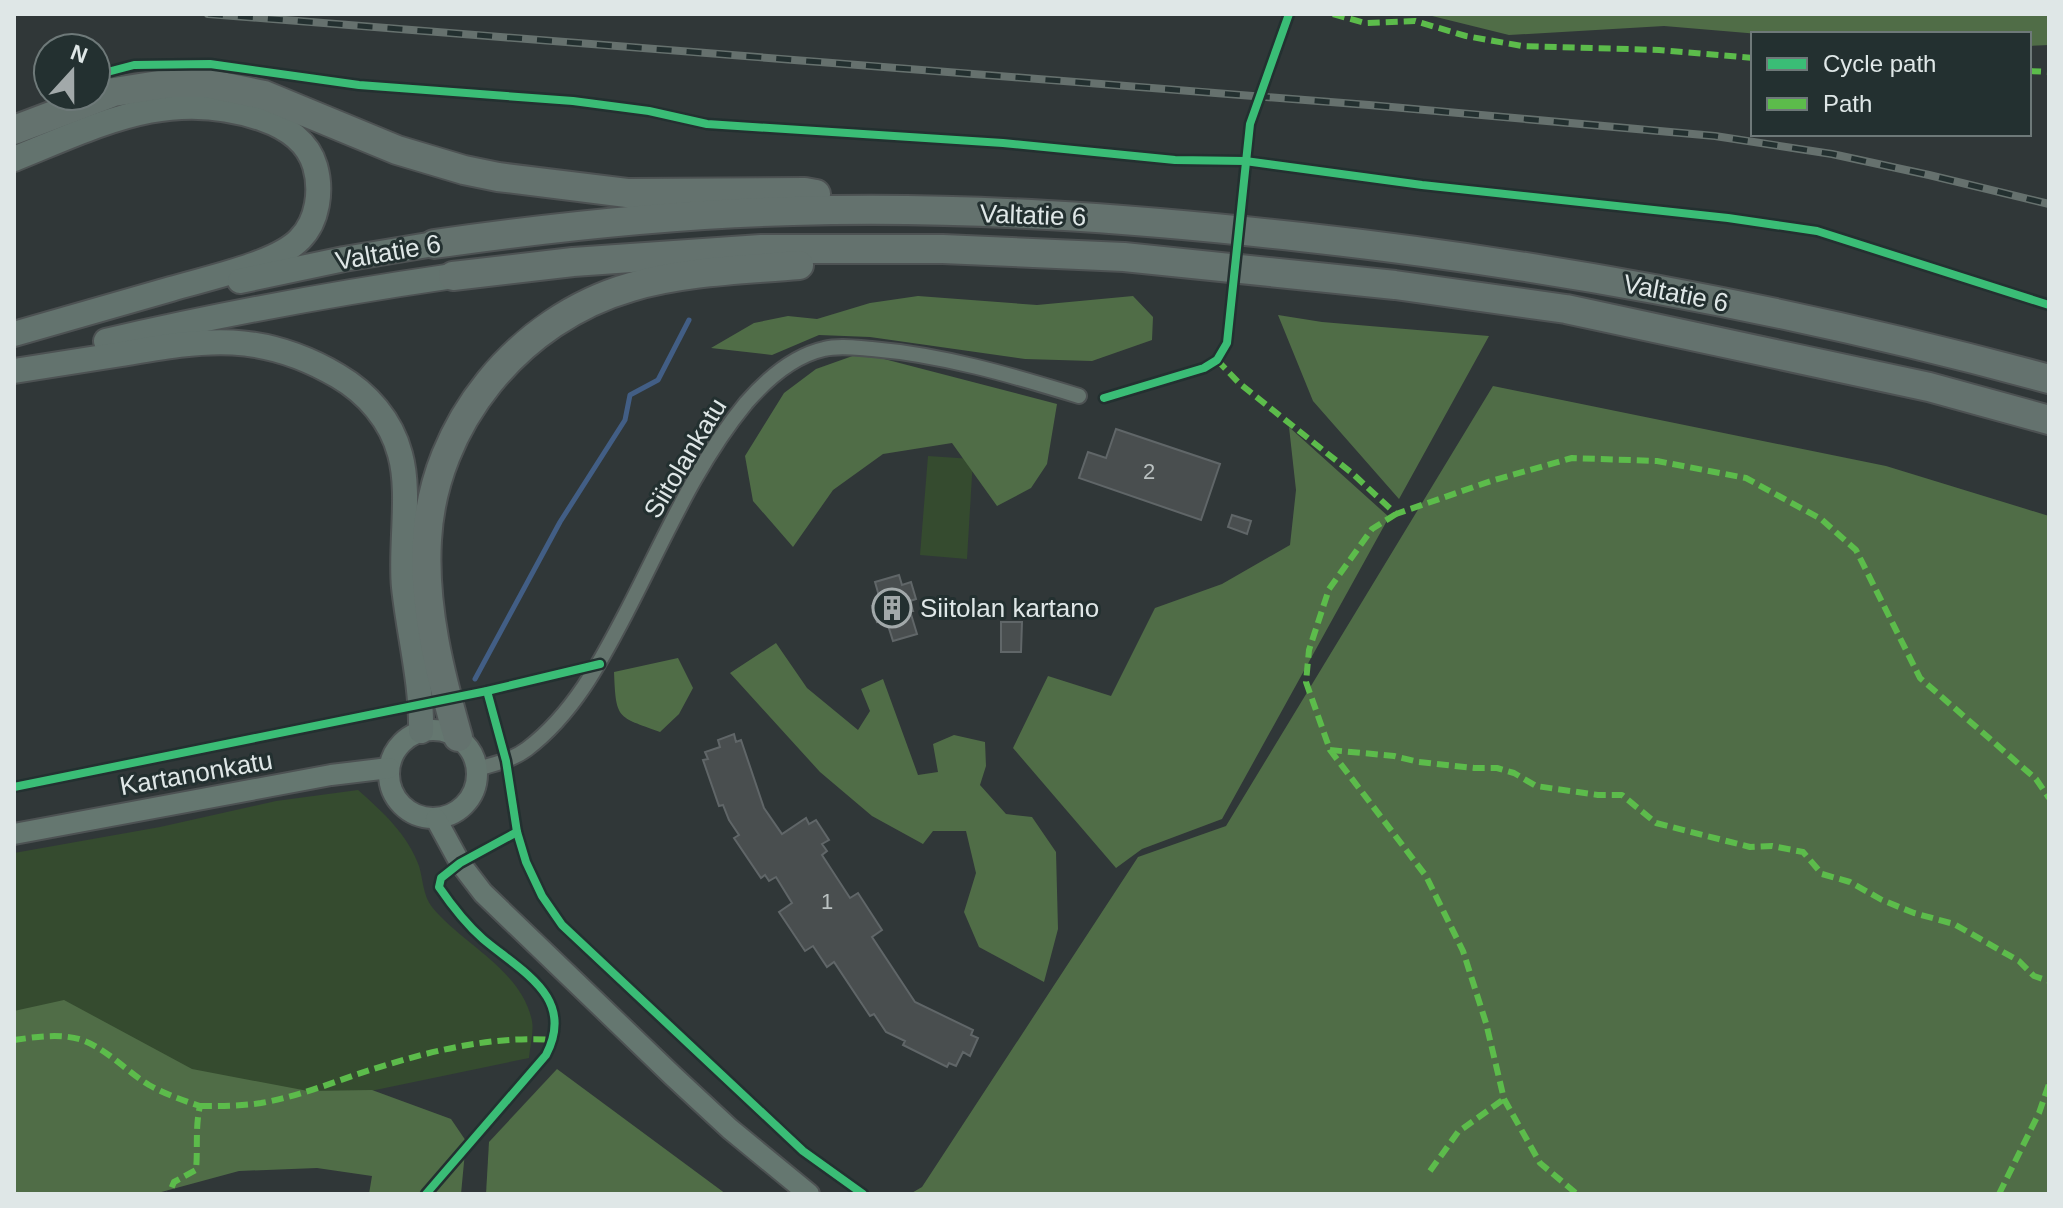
<svg xmlns="http://www.w3.org/2000/svg" width="2063" height="1208" font-family="Helvetica,sans-serif">
  <style>
    .green { fill: #354b2f }
    .forest { fill: #506d47 }
    .lines { fill: none; stroke-linecap: round; stroke-linejoin: round }
    .stream { stroke: #425e85; stroke-width: 5 }
    .building { fill: #494e4f; stroke: #606668; stroke-width: 2 }
    .minor-casing { stroke: #4d5253; stroke-width: 18 }
    .secondary-casing { stroke: #4d5253; stroke-width: 24 }
    .trunk-casing { stroke: #4d5253; stroke-width: 28 }
    .motorway-casing { stroke: #4d5253; stroke-width: 32 }
    .minor { stroke: #65746e; stroke-width: 14 }
    .secondary { stroke: #657770; stroke-width: 20 }
    .trunk { stroke: #63736e; stroke-width: 24 }
    .motorway { stroke: #64726e; stroke-width: 28 }
    .rail-casing { stroke: #66716e; stroke-width: 8 }
    .rail { stroke: #233030; stroke-width: 5; stroke-dasharray: 15; stroke-linecap: butt }
    .quiet { stroke: #5cbc4b; stroke-width: 6; stroke-dasharray: 12 6; stroke-linecap: butt }
    .cycleway-casing { stroke: #233030; stroke-width: 13 }
    .cycleway { stroke: #3abd76; stroke-width: 8 }
    .labels { text-anchor: middle; stroke-width: 6; stroke-linejoin: round; paint-order: stroke }
    .number-label { font-size: 22px; fill: #bac1c1 }
    .street-label { font-size: 26px; fill: #dfe7e7; stroke: #233030 }
    .poi-label { font-size: 26px; fill: #dfe7e7; stroke: #233030; text-anchor: start }
  </style>
  <rect width="100%" height="100%" fill="#303738"/>
  <g class="green">
    <path d="M928,456L973,459L967,559L920,555Z"/>
    <path d="M358,790C382,811 408,835 419,866C423,879 423,896 432,907C462,944 522,970 532,1021C534,1032 530,1046 529,1058L77,1152L14,1048V853L160,827L276,801Z"/>
  </g>
  <g class="forest">
    <path d="M1424,14H2049V45L2029,46V34H1759L1664,26L1509,35Z"/>
    <path d="M918,296L1037,305L1133,296L1153,317L1152,340L1092,361L1025,359L870,337L819,335L772,355L711,348L754,323L788,316L817,319L870,303Z"/>
    <path d="M1278,315L1322,322L1489,336L1399,499L1313,401Z"/>
    <path d="M861,353L1057,404L1047,464L1031,488L997,506L952,443L883,454L833,490L793,547L753,501L745,456L784,393L816,369Z"/>
    <path d="M1493,386L1886,466L2049,516V1194H910L922,1187L1138,857L1226,826Z"/>
    <path d="M1289,427L1389,517L1222,819L1142,849L1116,868L1013,748L1048,676L1111,696L1155,608L1222,584L1290,545L1296,490Z"/>
    <path d="M776,643L807,688L858,730L870,711L861,689L883,679L918,775L938,772L933,744L954,735L985,742L986,766L980,785L1006,814L1032,817L1056,852L1058,929L1044,982L979,947L964,912L976,873L966,831H933L923,844L872,816L820,772L730,673Z"/>
    <path d="M678,658L693,688L679,714L660,732C617,716 616,720 614,672Z"/>
    <path d="M64,1000L192,1069L308,1091L372,1090L451,1119L466,1141L461,1194H369L372,1176L317,1168L239,1171L154,1194H14V1011Z"/>
    <path d="M557,1069L726,1194H486L489,1142Z"/>
  </g>
  <g class="lines">
    <path class="stream" d="M475,679L560,522L625,420L630,395L658,380L689,320"/>
  </g>
  <g class="building">
    <path d="M1116,429L1220,464L1201,520L1079,478L1088,452L1106,458Z"/>
    <path d="M1232,515L1251,521L1247,534L1228,527Z"/>
    <path d="M899,575L902,585L911,582L916,599L910,601L913,611H910L917,634L893,641L886,619L877,622L872,606L881,603L875,582Z"/>
    <path d="M1001,622H1022L1021,652H1001Z"/>
    <path d="M734,734L736,742L741,740L764,808L782,834L806,818L809,824L816,820L829,840L822,844L827,851L822,855L850,898L858,893L882,930L872,937L915,1002L973,1030L971,1035L978,1038L970,1056L963,1052L956,1066L949,1063L947,1067L903,1045L905,1041L886,1032L874,1014L870,1016L834,962L827,967L813,946L805,951L779,912L792,903L776,877L769,881L765,875L761,878L734,838L739,835L729,820L723,805L719,806L703,760L708,759L705,752L720,747L718,740Z"/>
  </g>
  <g class="lines">
    <defs>
      <path id="minor" d="M477,769C495,764 512,760 527,749C573,714 600,663 626,613C663,542 695,465 746,403C766,380 793,356 824,349C839,345 858,348 872,349C943,355 1011,375 1079,396"/>
      <g id="secondary">
        <circle cx="433" cy="774" r="44"/>
        <path d="M436,819L460,863L483,893L673,1076L730,1129L809,1194"/>
        <path d="M14,834L331,775L389,768"/>
      </g>
      <g id="trunk">
        <path d="M14,159C99,125 170,86 263,119C286,127 308,142 315,166C322,190 318,221 300,239C277,264 204,279 171,289C119,304 66,319 14,334"/>
        <path d="M240,281L344,259L434,244"/>
        <path d="M106,341C221,314 336,293 453,276"/>
        <path d="M14,371C50,365 86,360 122,354C205,339 262,331 338,376C367,393 391,420 400,454C411,493 400,546 404,587C409,635 422,682 421,731"/>
      </g>
      <g id="motorway">
        <path d="M14,130L114,92L171,83H206L264,95L397,150L464,170L498,177L627,193L805,192L816,194"/>
        <path d="M434,244C553,227 673,214 793,211C964,206 1131,218 1301,237C1554,265 1803,312 2049,379"/>
        <path d="M453,276L573,262L761,249H943L1124,257L1395,285L1566,309L1929,387L2049,420"/>
        <path d="M458,737C440,674 423,607 427,540C433,424 519,319 631,287C685,271 743,270 799,265"/>
      </g>
    </defs>
    <use href="#minor" class="minor-casing"/>
    <use href="#secondary" class="secondary-casing"/>
    <use href="#trunk" class="trunk-casing"/>
    <use href="#motorway" class="motorway-casing"/>
    <use href="#minor" class="minor"/>
    <use href="#secondary" class="secondary"/>
    <use href="#trunk" class="trunk"/>
    <use href="#motorway" class="motorway"/>
    <defs>
      <path id="rail" d="M208,14L1369,105L1715,136L1832,154L1929,175L2049,204"/>
    </defs>
    <use href="#rail" class="rail-casing"/>
    <use href="#rail" class="rail"/>
    <g class="quiet">
      <path d="M1333,14L1365,23L1415,21L1466,36L1522,46L1659,50L1753,58"/>
      <path d="M2029,71L2049,72"/>
      <path d="M1217,360L1239,383L1353,474L1396,514L1491,481L1572,458L1657,461L1746,478L1821,519L1856,550L1920,678L2036,779L2049,798"/>
      <path d="M1396,514L1372,529L1329,589L1309,650L1306,682L1330,750L1426,876L1463,951L1486,1023L1504,1099L1540,1163L1577,1194"/>
      <path d="M1330,750L1394,756L1419,762L1474,768H1497L1514,773L1536,786L1598,795H1622L1656,823L1750,847L1772,846L1803,852L1822,874L1850,882L1882,900L1914,913L1954,924L2019,961L2034,976L2049,981"/>
      <path d="M14,1040C35,1037 61,1033 82,1040C107,1049 126,1071 149,1085C165,1094 182,1100 200,1106C195,1127 198,1148 196,1170L174,1182L169,1194"/>
      <path d="M200,1106C220,1106 241,1106 261,1103C294,1097 324,1086 355,1075C418,1054 487,1035 554,1040"/>
      <path d="M1430,1171L1458,1132L1504,1099"/>
      <path d="M1999,1194L2039,1113L2049,1084"/>
    </g>
    <defs>
      <g id="cycleway">
        <path d="M96,75L134,65L210,64L359,85L573,101L649,111L707,124L1003,143L1175,160L1245,161L1422,185L1728,218L1817,231L2049,305"/>
        <path d="M1104,398L1204,368L1217,360L1227,343L1250,124L1289,14"/>
        <path d="M487,691L506,761L517,832L526,862L542,896L562,925L803,1151L863,1194"/>
        <path d="M14,787L487,691L600,664"/>
        <path d="M426,1194L546,1055C576,997 522,972 483,939C466,924 452,906 439,887L441,878L460,863L517,832"/>
      </g>
    </defs>
    <use href="#cycleway" class="cycleway-casing"/>
    <use href="#cycleway" class="cycleway"/>
  </g>
  <defs>
    <symbol id="building-ring" viewBox="-11 -11 22 22"><circle r="9.5" fill="#233030" stroke="#a2a9aa" stroke-width="1.5"/><path d="M-4-6H4V6H1V3H-1V6H-4ZM-2.5-4.3h1.7v1.8h-1.7ZM.8-4.3h1.7v1.8H.8ZM-2.5-1h1.7V.8h-1.7ZM.8-1h1.7V.8H.8Z" fill="#a2a9aa"/></symbol>
  </defs>
  <g fill-rule="evenodd">
    <use href="#building-ring" x="870" y="586" width="44" height="44"/>
  </g>
  <g class="labels">
    <g class="number-label">
      <text x="1149" y="479">2</text>
      <text x="827" y="909">1</text>
    </g>
    <g class="street-label">
      <text transform="translate(1033 215) rotate(2)" y="9">Valtatie 6</text>
      <text transform="translate(388 252) rotate(-10)" y="9">Valtatie 6</text>
      <text transform="translate(1676 293) rotate(11)" y="9">Valtatie 6</text>
      <text transform="translate(685 458) rotate(-59)" y="9">Siitolankatu</text>
      <text transform="translate(196 773) rotate(-10)" y="9">Kartanonkatu</text>
    </g>
    <g class="poi-label">
      <text x="920" y="617">Siitolan kartano</text>
    </g>
  </g>
  <rect width="2063" height="1208" fill="none" stroke="#dfe7e7" stroke-width="32"/>
  <rect x="1751" y="32" width="280" height="104" fill="#233030" stroke="#6e7979" stroke-width="2"/>
  <rect x="1767" y="58" width="40" height="12" fill="#3abd76" stroke="#6e7979" stroke-width="2"/>
  <text x="1823" y="72" font-size="24" fill="#dfe7e7">Cycle path</text>
  <rect x="1767" y="98" width="40" height="12" fill="#5cbc4b" stroke="#6e7979" stroke-width="2"/>
  <text x="1823" y="112" font-size="24" fill="#dfe7e7">Path</text>
  <g transform="translate(72 72) rotate(21)"><circle r="38" fill="#233030" stroke="#6e7979" stroke-width="2"/>
  <path d="M0-6L14 30L0 20L-14 30Z" fill="#a2a9aa"/>
  <text y="-12" font-size="22" font-weight="bold" text-anchor="middle" fill="#dfe7e7">N</text>
  </g>
</svg>
